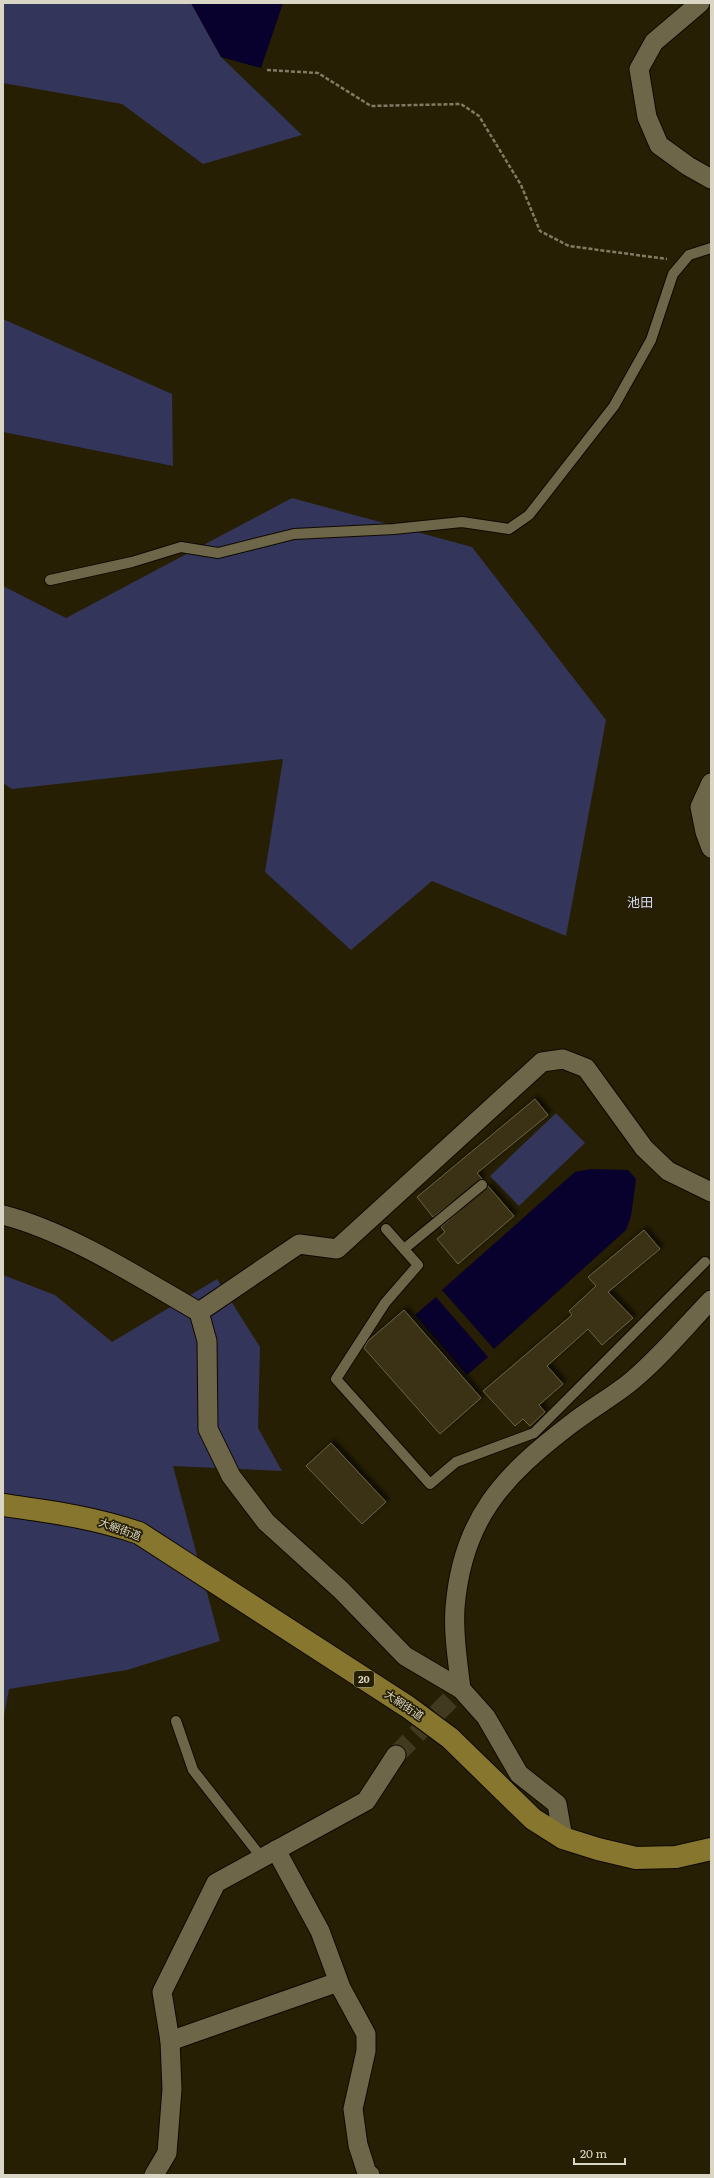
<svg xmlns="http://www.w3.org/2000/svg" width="714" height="2178" font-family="Literata,'Noto Sans JP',serif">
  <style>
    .green { fill: #33355a }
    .water { fill: #09012d }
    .building { fill: #3b3316; stroke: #6a6344; filter: url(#shadow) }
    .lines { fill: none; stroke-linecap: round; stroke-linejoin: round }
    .minor-tunnel { stroke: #413a20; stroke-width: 19; stroke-dasharray: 19 10; stroke-linecap: butt }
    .service-casing { stroke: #0f0900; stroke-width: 12 }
    .minor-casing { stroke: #0f0900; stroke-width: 21 }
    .primary-casing { stroke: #0f0900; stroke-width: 24 }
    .path { stroke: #807b64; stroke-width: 2.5; stroke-dasharray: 4 2; stroke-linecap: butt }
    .service { stroke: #6e6648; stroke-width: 10 }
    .minor { stroke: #6e6648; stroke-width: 19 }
    .primary { stroke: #87762d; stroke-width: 22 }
    .labels { text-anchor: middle; stroke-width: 3.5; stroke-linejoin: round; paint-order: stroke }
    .shield { fill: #261f03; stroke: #a49f8b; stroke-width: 1 }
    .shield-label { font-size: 10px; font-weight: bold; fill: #dad6c5 }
    .street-label { font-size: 11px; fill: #dad6c5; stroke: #261f03 }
    .quarter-label { font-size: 13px; fill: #d6d9f6; stroke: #261f03 }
  </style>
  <defs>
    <filter id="shadow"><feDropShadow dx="3.5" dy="-3.5" stdDeviation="2" flood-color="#0009"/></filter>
  </defs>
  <rect width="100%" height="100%" fill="#261f03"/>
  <g class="green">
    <path d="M3,3H191L221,57L302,135L203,164L122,104L3,83Z"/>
    <path d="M3,319L172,394L173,466L3,432Z"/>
    <path d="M292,498L472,547L606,720L566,936L432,881L351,950L265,872L283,759L12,789L3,783V586L66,618Z"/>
    <path d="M556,1113L585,1143L519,1206L490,1176Z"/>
    <path d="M3,1275L55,1295L112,1342L217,1279L260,1347L258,1428L282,1471L173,1466L220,1641L127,1670L9,1689L3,1720Z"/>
  </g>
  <g class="water">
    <path d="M191,3H283L261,68L221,57Z"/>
    <path d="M591,1169L628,1170L636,1179L631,1216L626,1230L494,1349L442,1290L575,1172Z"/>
    <path d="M436,1297L488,1357L467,1375L415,1315Z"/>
  </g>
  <g class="building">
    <path d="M535,1099L548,1115L477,1173L482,1179L433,1217L417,1197Z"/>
    <path d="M488,1186L514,1216L458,1264L437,1239L445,1232L441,1227Z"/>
    <path d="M644,1230L660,1249L608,1292L633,1318L602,1345L588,1329L547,1366L563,1384L539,1405L545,1412L530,1426L523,1419L515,1426L483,1391L572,1315L569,1311L596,1286L588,1277Z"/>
    <path d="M404,1310L481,1398L440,1434L364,1348L368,1341Z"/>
    <path d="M331,1443L386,1502L362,1524L306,1466Z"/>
  </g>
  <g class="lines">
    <path class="minor-tunnel" d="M396,1755L461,1689"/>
    <defs>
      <g id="service">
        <path d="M50,580L132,562L181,547L218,553L294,534L394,529L462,522L509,529L529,515L614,406L651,340L673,274L689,255L711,248"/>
        <path d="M386,1229L418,1265L385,1303L336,1379L430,1484L456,1462L534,1433L705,1262"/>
        <path d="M404,1249L482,1185"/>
        <path d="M176,1721L193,1770L262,1858"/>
      </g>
      <g id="minor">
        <path d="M700,3L654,42L639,69L647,117L659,145L688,166L711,179"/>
        <path d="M711,783L700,807L705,832L711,848"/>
        <path d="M3,1215C69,1232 140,1278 199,1312L207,1341L208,1429L231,1476L266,1522L341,1590L405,1656L461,1689L486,1717L519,1774L557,1804L563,1838"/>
        <path d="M199,1312L299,1244L337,1249L542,1062L563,1059L586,1068L644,1148L668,1171L711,1192"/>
        <path d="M461,1689C458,1663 453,1635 455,1608C462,1519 503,1476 571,1424C589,1410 610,1398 628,1384C658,1360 684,1328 711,1300"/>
        <path d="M276,1850L320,1931L341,1988L366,2034V2051L353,2109L358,2145L367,2173L370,2175"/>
        <path d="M170,2041L338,1982"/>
        <path d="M154,2175L167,2153L172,2089L170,2041L162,1992L216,1883L366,1801L396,1755"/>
      </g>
      <path id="primary" d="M3,1505C52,1512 92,1517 139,1533L408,1707L450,1738L533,1819L563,1838L598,1849L636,1858L676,1857L711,1849"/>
    </defs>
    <use href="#service" class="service-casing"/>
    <use href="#minor" class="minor-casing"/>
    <use href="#primary" class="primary-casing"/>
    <path class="path" d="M267,70L318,73L371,106L461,104L479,116L521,185L540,231L569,246L667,259"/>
    <use href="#service" class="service"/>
    <use href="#minor" class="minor"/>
    <use href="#primary" class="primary"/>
  </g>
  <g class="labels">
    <rect class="shield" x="354" y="1671" width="20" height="16" rx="3"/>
    <g class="shield-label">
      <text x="364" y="1683">20</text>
    </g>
    <g class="street-label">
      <text transform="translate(120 1529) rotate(20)" y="4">大網街道</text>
      <text transform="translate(404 1705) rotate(34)" y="4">大網街道</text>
    </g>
    <g class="quarter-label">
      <text x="640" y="907">池田</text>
    </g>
  </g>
  <rect width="714" height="2178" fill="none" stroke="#dad6c5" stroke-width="8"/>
  <path d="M574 2158v6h51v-6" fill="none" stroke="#dad6c5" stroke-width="2"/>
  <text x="580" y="2158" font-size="12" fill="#dad6c5" stroke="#261f03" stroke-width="3" paint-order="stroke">20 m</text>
</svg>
